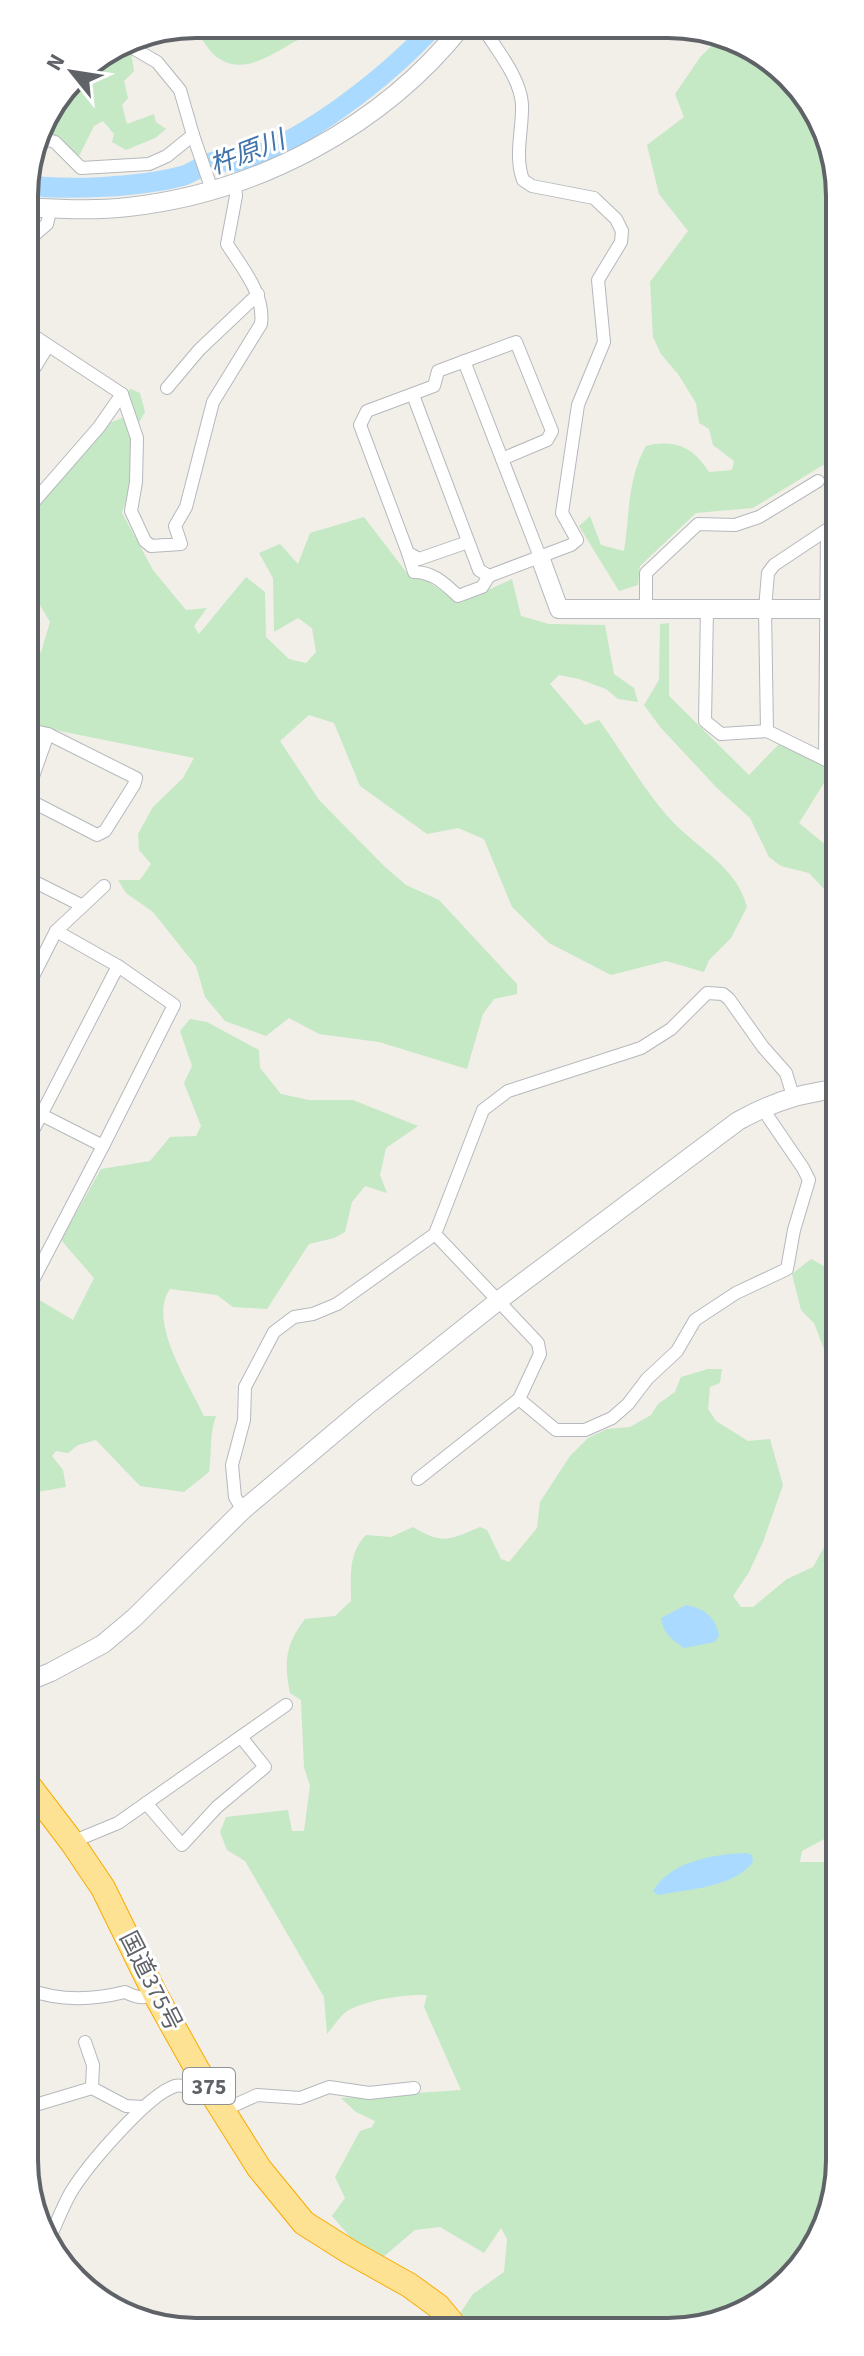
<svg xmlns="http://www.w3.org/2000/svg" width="864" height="2356" font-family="'Source Sans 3','Noto Sans JP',sans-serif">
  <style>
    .green { fill: #c5e8c5 }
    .water { fill: #aadaff }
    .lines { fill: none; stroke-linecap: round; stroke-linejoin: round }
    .river { stroke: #aadaff; stroke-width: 20 }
    .street-casing { stroke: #b5b8bc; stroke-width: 14 }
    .secondary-casing { stroke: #b6babf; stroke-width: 20 }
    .highway-casing { stroke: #f9ab00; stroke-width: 26 }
    .street { stroke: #fff; stroke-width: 12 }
    .secondary { stroke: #fff; stroke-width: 18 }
    .highway { stroke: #fde293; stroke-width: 24 }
    .labels { text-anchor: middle; stroke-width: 6; stroke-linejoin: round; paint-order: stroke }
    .shield { fill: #fff; stroke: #8f9295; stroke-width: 2 }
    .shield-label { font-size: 22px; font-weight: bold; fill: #5f6368 }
    .street-label { font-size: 24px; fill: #5f6368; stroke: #fff }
    .water-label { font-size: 26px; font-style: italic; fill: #4174aa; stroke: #fff }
    .rim { fill: none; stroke: #5f6368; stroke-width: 4 }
  </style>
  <rect width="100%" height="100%" fill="#f1efe8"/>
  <g class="green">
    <path d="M196,24L372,25L382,30C359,36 338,27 315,33C283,42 251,80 218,58C207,50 201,35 190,25Z"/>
    <path d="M721,37L789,74L837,162V482L823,465L753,508L696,513L640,566L638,585L619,591L579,526L590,516L601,545L624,551C630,514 627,479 646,446C675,439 693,447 709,472L732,470L734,461L713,445L709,429L699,423L696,403L678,374L661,354L653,337L650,282L688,231L659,194L647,145L684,117L675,94L701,56Z"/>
    <path d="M129,38L134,71L124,81L128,98L122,105L127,124L154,114L156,122L166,129L155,138L126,150L112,142L114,134L103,121L94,126L78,158L60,137L38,132L42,119L82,67Z"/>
    <path d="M131,389L140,393L145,412L131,437V484L122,513L153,570L186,610L207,608L194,626L199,634L246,577L265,592L266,637L289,659L306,663L316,652L312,628L298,618L274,632L273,578L259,553L280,544L298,564L310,533L364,517L410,577L427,581L460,603L512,579L521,616L549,624L605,625L614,674L634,688L638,702L618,699L606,689L579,679L559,675L550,684L585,725L599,720C621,750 646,793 671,820C698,849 737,867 747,907L731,938L709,960L704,972L666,961L611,975L549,943L512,907L484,839L458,828L427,834L360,786L334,723L309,715L280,741L319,800L385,867L406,885L439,900L517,984V994L494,999L483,1014L467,1069L379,1042L319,1034L289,1018L266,1036L225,1021L205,997L196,966L153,912L126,893L118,880H140L151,864L139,850L138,834L153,807L183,778L194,758L25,724V654L31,658L41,652L50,622L34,595L25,604V515L106,424L131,415L123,394Z"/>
    <path d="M669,623V696L749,775L780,743L827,768L824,783L799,823L838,855V904L809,873L781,866L769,857L750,818L717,788L661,728L644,705L659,680L660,624Z"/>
    <path d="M190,1019L207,1022L259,1050L260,1068L281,1094L309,1100H353L418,1126L386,1148L380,1175L387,1193L365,1186L352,1202L345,1232L334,1238L309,1244L267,1309L233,1307L217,1295L170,1289C147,1321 189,1384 204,1416H216C209,1435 212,1452 209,1472L184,1492L140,1486L96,1440L78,1445L68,1453L56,1451L52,1456L63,1470L66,1487L37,1492L26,1499V1380L29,1379L36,1359L26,1344V1292L73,1320L94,1278L61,1240L101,1169L150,1161L170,1137L196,1136L201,1126L184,1083L192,1066L180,1031Z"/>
    <path d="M811,1259L835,1272L838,1271V1364L824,1349L814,1323L801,1310L792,1274Z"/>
    <path d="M708,1369H722L720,1383L710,1387L708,1409L716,1421L748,1441L770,1439L783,1485L763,1542L749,1572L733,1596L741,1607H753L787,1579L813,1567L839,1521V1831L802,1851L800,1862H839L840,2171L798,2273L702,2329H468L459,2315L473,2294L504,2272L507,2239L501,2228L484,2253L440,2227L415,2230L383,2257L353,2240L332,2216L345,2198L335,2177L360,2131L372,2127L375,2121L356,2112L341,2098L461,2090L424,2007L427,1995C406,1994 369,1999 349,2010C341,2014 334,2026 327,2034L324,1997L245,1861L227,1850L220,1832L226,1817L288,1810L292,1831H304L310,1786L304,1767L301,1700L290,1693C284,1662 285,1645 305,1619L335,1616L351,1601C351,1577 348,1553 366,1535L391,1537L413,1527C443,1545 449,1540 480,1527L487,1530L501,1559L509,1562L537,1528L540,1502L570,1456L588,1438L607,1429L630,1427L651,1415L658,1404L675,1392L681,1377Z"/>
  </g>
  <g class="water">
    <path d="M686,1605C704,1608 715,1617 719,1635L715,1642L684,1648C671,1639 663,1633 661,1618Z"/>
    <path d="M746,1853L752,1855L753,1862C733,1888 688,1889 658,1895L653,1891C671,1861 714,1854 746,1853Z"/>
  </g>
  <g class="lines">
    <path class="river" d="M24,185C68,191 140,187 182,176C194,173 204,163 216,161C222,160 228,163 234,162C300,147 389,75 434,26"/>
    <defs>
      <g id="street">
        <path d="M131,37V47L157,62L180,90L193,135"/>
        <path d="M37,137L55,142L81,168L149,164L167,156L193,135L212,190"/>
        <path d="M24,244L47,224L51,208"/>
        <path d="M25,330L122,394L137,438L136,482L131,511L145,541L151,546L181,544L175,526L186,507L213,402L261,324C265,294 242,268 227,244L236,196L235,183"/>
        <path d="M464,361L540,557"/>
        <path d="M25,383L48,346"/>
        <path d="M167,388L199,350L258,294"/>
        <path d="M413,395L479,570L489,576L571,545L577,540L562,513L578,405L604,342L598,280L621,242L622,231L616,219L594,198L532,186L523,180C514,155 523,129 522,104C520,77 496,49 482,26"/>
        <path d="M25,512L99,427L122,394"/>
        <path d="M468,542L419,559L408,553L360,425L367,411L434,386L438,371L516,342L552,431L547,440L502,459"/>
        <path d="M408,553L414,572C433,572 444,583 458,596L482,587L489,576"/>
        <path d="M646,609V573L698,524L735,525L759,517L818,481"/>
        <path d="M707,609L705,721L721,734L767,731L832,763L838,764"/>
        <path d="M25,729L48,734L136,778L134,785L105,831L97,835L25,798"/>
        <path d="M767,731L765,609L768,573L774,565L837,523"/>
        <path d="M825,759L827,530"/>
        <path d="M832,763L831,822L838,829"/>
        <path d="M25,799L48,734"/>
        <path d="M25,877L81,905"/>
        <path d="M26,990L56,931L104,886"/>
        <path d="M26,1107L103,1146L174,1005L118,966L56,931"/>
        <path d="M26,1144L118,966"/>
        <path d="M435,1234L538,1343L540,1354L519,1399L556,1430H585L612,1418L628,1404L647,1379L677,1351L695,1320L736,1293L787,1269L794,1230L809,1180L803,1168L762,1108"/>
        <path d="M31,1284L103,1146"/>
        <path d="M418,1479L519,1399"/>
        <path d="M243,1510L235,1497L232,1465L244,1420L245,1387L274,1332L294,1317L313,1314L337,1304L435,1234L483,1110L508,1091L641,1048L671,1029L707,993L723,994L729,999L763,1047L786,1073L793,1096"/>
        <path d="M146,1803L182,1845L217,1807L265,1767L241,1737"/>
        <path d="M72,1842L118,1823L286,1705"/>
        <path d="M27,1989C58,2001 93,2000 125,1992C137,1998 143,1999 155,1994"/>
        <path d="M85,2042L93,2065L92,2088"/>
        <path d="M27,2096L32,2106L92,2088L126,2106L143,2107"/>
        <path d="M224,2110L257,2095L300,2098L329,2087L369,2093L414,2088"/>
        <path d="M50,2237C57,2222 63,2206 71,2192C87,2166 147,2095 175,2086C186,2083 198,2093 211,2090"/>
      </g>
      <g id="secondary">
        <path d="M24,207C59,209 94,211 128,207C256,193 382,127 462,26"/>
        <path d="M540,557L559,609H837"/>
        <path d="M27,1682L51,1672L103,1644L134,1618L243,1510L365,1407L498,1301L738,1121C770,1103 801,1092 838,1089"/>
      </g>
      <path id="highway" d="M27,1783L72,1842L103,1888L155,1994L198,2071L259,2168L304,2223L350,2252L409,2285L438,2306L457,2329"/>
    </defs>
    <use href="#street" class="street-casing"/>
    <use href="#secondary" class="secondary-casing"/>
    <use href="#highway" class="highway-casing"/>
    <use href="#street" class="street"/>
    <use href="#secondary" class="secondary"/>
    <use href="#highway" class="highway"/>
  </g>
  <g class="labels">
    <rect class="shield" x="183" y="2068" width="52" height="36" rx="6"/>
    <g class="shield-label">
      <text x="209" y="2094">375</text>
    </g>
    <g class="street-label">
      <text transform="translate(151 1981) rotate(63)" y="8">国道375号</text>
    </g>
    <g class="water-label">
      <text transform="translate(247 152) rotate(-21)" y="9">杵原川</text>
    </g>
  </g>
  <path d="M0 0H864V2356H0ZM196 38H668A158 158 0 0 1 826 196V2160A158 158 0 0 1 668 2318H196A158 158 0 0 1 38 2160V196A158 158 0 0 1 196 38Z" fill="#fff" fill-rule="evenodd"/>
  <path class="rim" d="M196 38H668A158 158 0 0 1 826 196V2160A158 158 0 0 1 668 2318H196A158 158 0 0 1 38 2160V196A158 158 0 0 1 196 38Z"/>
  <g transform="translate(72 72) rotate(300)" stroke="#ffffff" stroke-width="6" paint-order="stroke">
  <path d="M0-6L14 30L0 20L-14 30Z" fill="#5f6368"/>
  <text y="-12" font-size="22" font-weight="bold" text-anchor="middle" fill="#5f6368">N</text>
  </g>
</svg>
